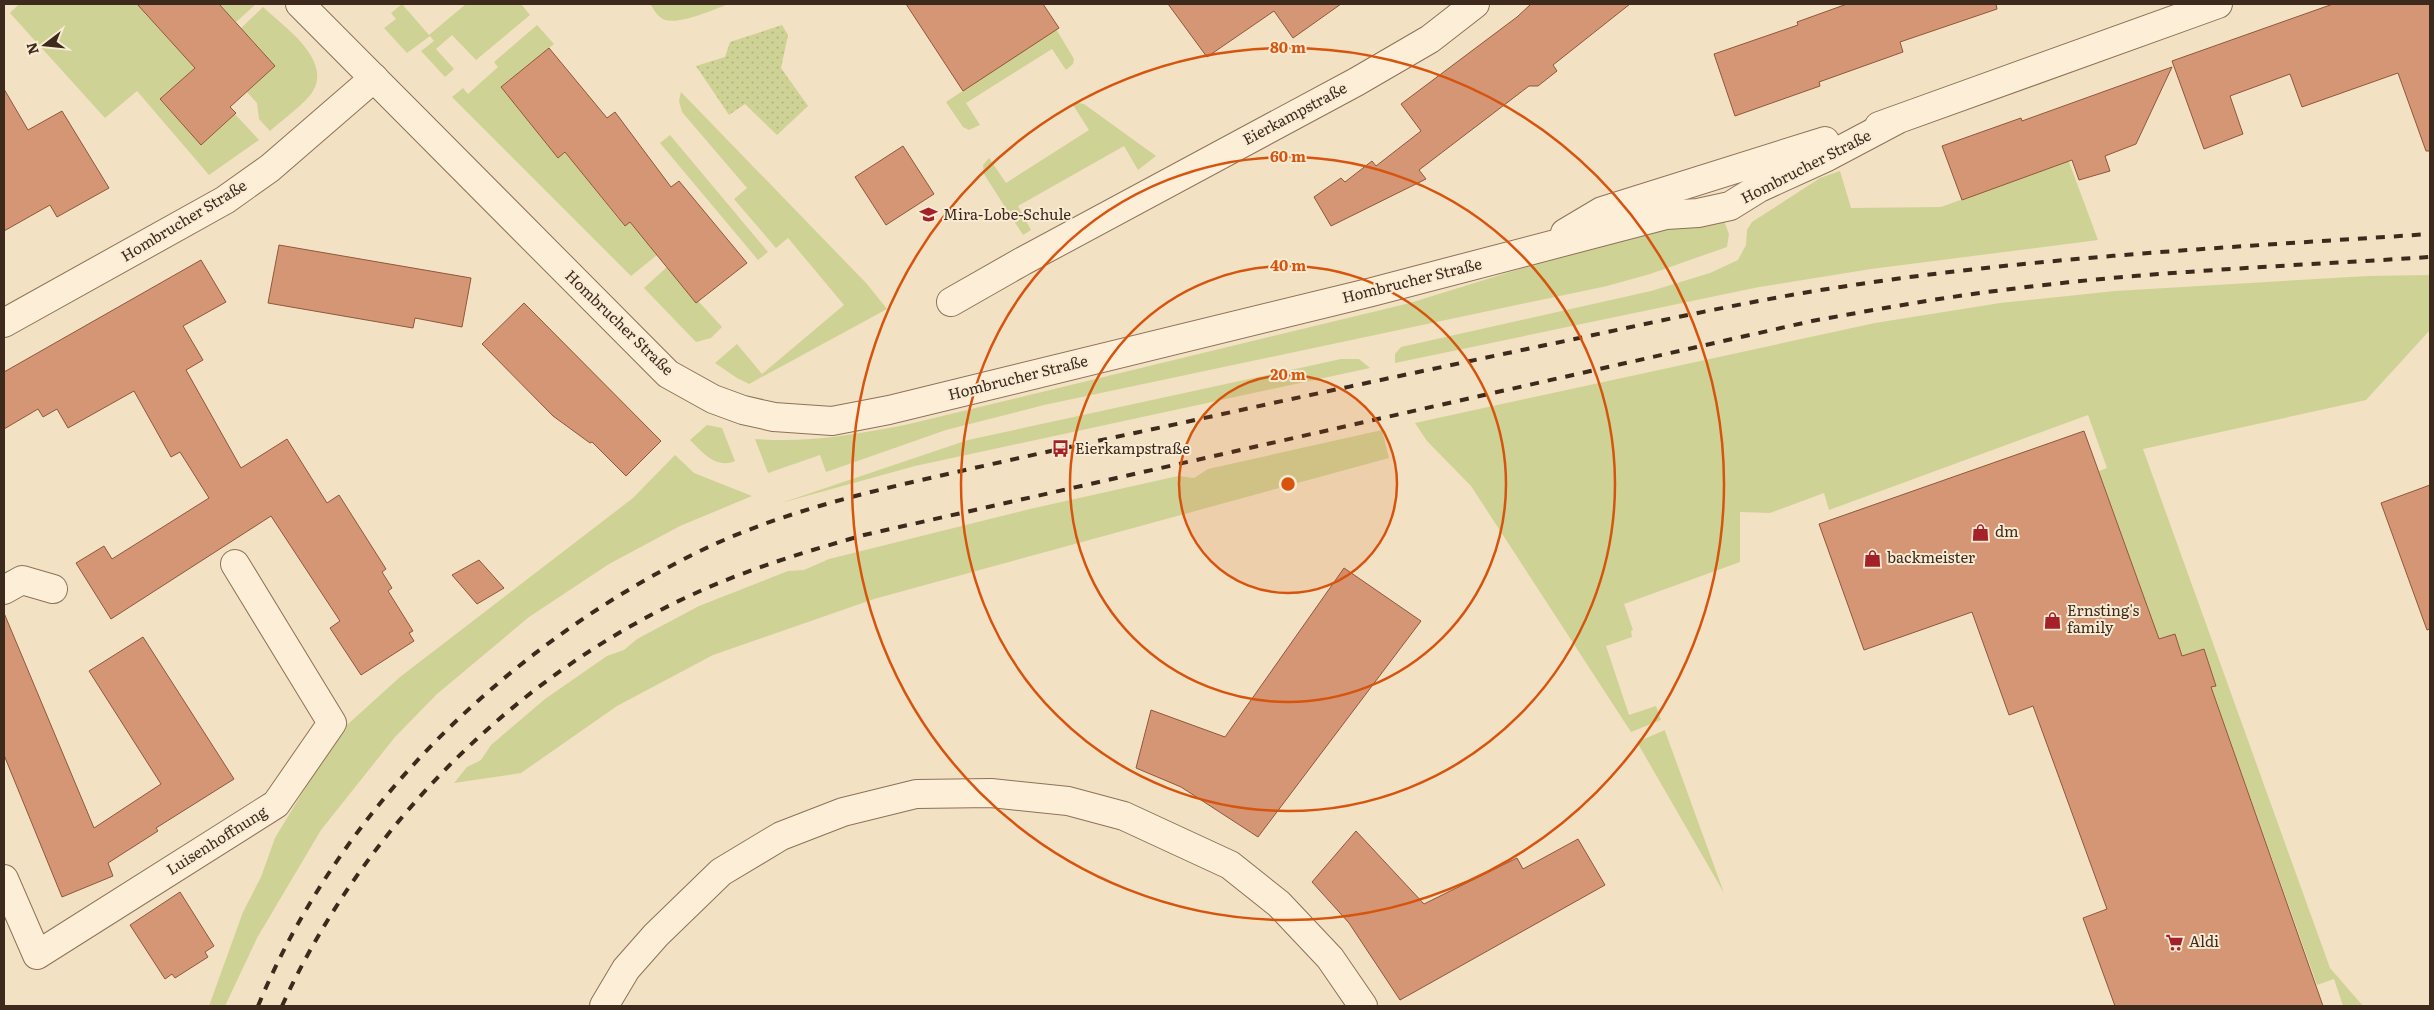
<svg xmlns="http://www.w3.org/2000/svg" width="2434" height="1010" font-family="Literata,serif">
  <style>
    .green { fill: #cfd295 }
    .park { fill: url(#park-dots) }
    .building { fill: #d49675; stroke: #90573b }
    .lines { fill: none; stroke-linecap: round; stroke-linejoin: round }
    .minor-casing { stroke: #8f7157; stroke-width: 30 }
    .minor { stroke: #fceed7; stroke-width: 28 }
    .rail { stroke: #3d2a1d; stroke-width: 4; stroke-dasharray: 9 9; stroke-linecap: butt }
    .ring { fill: none; stroke: #d7540e; stroke-width: 2.5 }
    .labels { text-anchor: middle; stroke-width: 4; stroke-linejoin: round; paint-order: stroke }
    .street-label { font-size: 15px; fill: #3d2a1d; stroke: #f9ebd3 }
    .poi-label { font-size: 15px; fill: #3d2a1d; stroke: #f9ebd3; text-anchor: start }
    .centre { fill: #d7540e; stroke: #f9ebd3; stroke-width: 2.5 }
    .ring-label { font-size: 15px; text-anchor: middle; font-weight: bold; fill: #d7540e; stroke: #f9ebd3; stroke-width: 4; stroke-linejoin: round; paint-order: stroke }
  </style>
  <defs>
    <pattern id="park-dots" width="8" height="8" patternUnits="userSpaceOnUse" patternTransform="scale(1.25)"><rect width="8" height="8" fill="#cfd295"/><path d="M2 2h.1M6 6h.1" fill="none" stroke="#b3b480" stroke-width="1.8" stroke-linecap="round"/></pattern>
  </defs>
  <rect width="100%" height="100%" fill="#f2e1c2"/>
  <g class="green">
    <path d="M19,4H138L195,68L160,100L201,144L235,114L259,140L209,175L137,91L105,118L10,13Z"/>
    <path d="M219,4H256L236,22Z"/>
    <path d="M402,4L429,35L466,4H521L530,15L476,60L452,35L436,49L454,69L445,77L421,51L434,41L430,36L407,53L384,28L396,19L391,13Z"/>
    <path d="M650,4H729C714,9 672,29 660,17C656,14 653,8 650,4Z"/>
    <path d="M263,7C283,26 332,59 313,91C305,104 282,120 270,131L259,119L257,103L247,92L275,66L251,39L246,43L237,32Z"/>
    <path d="M537,25L554,44L501,87L558,158L565,152L624,226L630,222L657,255L631,276L452,97L463,88L468,94L498,67L494,62Z"/>
    <path d="M1056,29L1074,59L1073,64L1066,70L1052,49L966,103L980,125L969,130L963,127L946,102Z"/>
    <path d="M681,92L867,284L887,309L749,384L737,378L715,363L737,344L762,374L844,305L788,238L776,248L734,199L747,188L682,112L679,101Z"/>
    <path d="M1078,103L1084,104L1156,156L1138,170L1124,146L1018,206L1031,230L1023,235L984,174L983,165L989,158L1006,183L1089,130L1073,105Z"/>
    <path d="M670,135L768,252L758,260L660,143Z"/>
    <path d="M2066,154L2098,240L1871,269L1759,287L1395,363V354L1401,347L1651,291L1710,273L1738,260L1746,245L1747,230L1752,222L1820,178L1840,171L1851,208L1941,207L2038,172Z"/>
    <path d="M1723,218L1729,234L1727,247L1650,274L1607,286L1044,405L946,430L826,472L820,455L768,473L755,439C810,443 852,435 905,425L1410,303L1594,246L1622,234Z"/>
    <path d="M667,267L722,327L711,338L696,342L644,288Z"/>
    <path d="M2430,275V330L2366,400L2143,449L2330,968L2363,1006H2343L2334,979L2317,985L2211,687L2216,685L2204,649L2182,656L2159,639L2099,471L2107,468L2088,415L1829,510L1824,493L1770,513L1740,512V562L1624,604L1633,630L1631,631L1632,637L1606,646L1629,715L1656,706L1661,720L1631,732L1471,486L1427,441L1415,423L1875,323L2000,303L2115,291L2368,276Z"/>
    <path d="M1341,359H1359L1370,368L915,466L781,503L968,440Z"/>
    <path d="M707,425L722,428L735,461C716,469 703,453 690,440Z"/>
    <path d="M1382,430L1389,458L874,599L713,655L617,706L521,773L454,783L467,767L481,760L491,745L545,699L607,656L624,650L637,639L699,606L788,571L804,570L829,559L1030,509L1178,476L1194,478L1208,469Z"/>
    <path d="M675,455L694,473L752,496L680,526L609,564L529,617L437,694L395,737L321,830L257,938L225,1006H209L243,912L261,877L275,838L316,770L347,725L400,677L633,498Z"/>
    <path d="M1665,730V731L1724,893L1637,742Z"/>
  </g>
  <path class="park" d="M782,25L788,35L781,68L808,106L777,135L745,104L729,115L696,66L725,57L730,42Z"/>
  <g class="building">
    <path d="M137,4H219L275,66L230,107L236,113L201,145L160,99L195,68Z"/>
    <path d="M906,4H1043L1059,28L963,91Z"/>
    <path d="M1168,4H1341L1293,38L1274,11L1207,57Z"/>
    <path d="M1531,4H1630L1553,65L1557,71L1538,86H1529L1419,170L1426,179L1331,226L1314,197L1341,178L1345,182L1372,161L1376,166L1421,131L1401,104L1517,17Z"/>
    <path d="M1847,4H1996L1997,9L1900,42L1903,52L1819,82L1820,86L1735,116L1714,54L1798,25L1797,22Z"/>
    <path d="M2333,4H2430V151H2426L2398,73L2302,107L2290,74L2230,96L2243,134L2204,149L2172,61Z"/>
    <path d="M549,48L607,118L615,112L671,187L679,181L747,263L696,303L630,222L625,226L565,152L558,158L501,87Z"/>
    <path d="M2172,67L2136,144L2105,156L2110,171L2079,180L2072,160L1962,200L1942,146L2021,118L2022,121Z"/>
    <path d="M4,89L28,130L62,111L109,188L57,217L50,205L4,231Z"/>
    <path d="M903,146L934,194L886,225L855,177Z"/>
    <path d="M279,245L471,278L462,327L415,318L413,328L268,303Z"/>
    <path d="M201,260L226,302L183,326L203,360L186,370L241,468L287,439L327,503L339,495L386,569L382,572L392,588L388,591L413,631L409,633L414,641L361,675L330,628L340,621L271,516L111,619L76,563L104,546L112,559L209,498L180,452L171,457L134,391L68,428L57,409L43,417L38,409L4,429V372Z"/>
    <path d="M524,303L661,441L626,476L592,442L590,443L553,416L482,344Z"/>
    <path d="M2084,431L2159,639L2175,634L2182,656L2204,649L2216,686L2211,687L2323,1006H2115L2083,918L2107,909L2091,865L2033,706L2009,715L1972,612L1864,650L1819,524Z"/>
    <path d="M2430,485V629L2427,630L2381,503Z"/>
    <path d="M479,560L504,588L477,604L452,575Z"/>
    <path d="M1344,568L1421,621L1258,837L1181,787L1136,768L1151,710L1225,737Z"/>
    <path d="M4,613L94,828L161,784L89,671L143,637L234,779L156,828L158,831L108,863L113,876L62,897L4,755Z"/>
    <path d="M1356,831L1424,904L1517,858L1523,869L1578,839L1605,885L1400,1000L1349,923L1312,882Z"/>
    <path d="M180,892L214,946L205,952L208,957L175,978L172,974L165,979L130,925Z"/>
  </g>
  <g class="lines">
    <defs>
      <g id="minor">
        <path d="M300,4L668,374L713,399L743,410L774,417L832,421L889,410L1372,292L1666,215L1698,213L1730,206L1759,188L1827,157L1895,121"/>
        <path d="M1879,126L2218,4"/>
        <path d="M1565,233L1602,211L1825,141"/>
        <path d="M951,302L1023,261L1356,82L1430,39L1475,4"/>
        <path d="M4,323L225,200L270,168L374,78"/>
        <path d="M4,590L22,580L53,589"/>
        <path d="M4,879L37,955L276,804L332,723L235,564"/>
        <path d="M604,1006L626,969L656,935L721,872L781,836L843,812L916,794L991,793L1068,801L1124,816L1230,865L1279,904L1330,958L1363,1006"/>
      </g>
    </defs>
    <use href="#minor" class="minor-casing"/>
    <use href="#minor" class="minor"/>
    <g class="rail">
      <path d="M258,1006C339,811 498,655 684,559C770,514 867,492 961,471C1036,454 1111,438 1186,422C1304,396 1423,371 1541,346C1628,328 1715,308 1803,293C2010,258 2221,248 2430,234"/>
      <path d="M282,1006C364,826 517,673 698,592C751,568 808,551 864,535L1812,321C1878,309 1944,297 2011,289C2150,271 2291,266 2430,257"/>
    </g>
  </g>
  <circle cx="1288" cy="484" r="109" fill="#d7540e" fill-opacity=".12"/>
  <g class="ring">
    <circle cx="1288" cy="484" r="109"/>
    <circle cx="1288" cy="484" r="218"/>
    <circle cx="1288" cy="484" r="327"/>
    <circle cx="1288" cy="484" r="436"/>
  </g>
  <defs>
    <symbol id="school-bare" viewBox="-9 -9 18 18"><path d="M0-5L7-2L0 1L-7-2ZM-4 1L0 2.5L4 1V4Q0 6-4 4Z" fill="#a4212a" stroke="#f9ebd3" stroke-width="2.5" paint-order="stroke"/></symbol>
    <symbol id="bus-bare" viewBox="-9 -9 18 18"><path d="M-5-6H5V4H4V6H2V4H-2V6H-4V4H-5ZM-3.5-4V0h7V-4ZM-3.5 1.2v1.5H-2V1.2ZM2 1.2v1.5H3.5V1.2Z" fill="#a4212a" stroke="#f9ebd3" stroke-width="2.5" paint-order="stroke"/></symbol>
    <symbol id="shop-bare" viewBox="-9 -9 18 18"><path d="M-5-2.5h2.3a2.7 3.5 0 0 1 5.4 0H5L5.5 6h-11ZM-1.5-2.5h3a1.5 2.3 0 0 0-3 0Z" fill="#a4212a" stroke="#f9ebd3" stroke-width="2.5" paint-order="stroke"/></symbol>
    <symbol id="supermarket-bare" viewBox="-9 -9 18 18"><path d="M-6-5.5h2.5l.6 2H6L4.5 2H-2.5L-4.4-4H-6ZM-1.5 3.2a1.3 1.3 0 1 0 .1 0ZM3 3.2a1.3 1.3 0 1 0 .1 0Z" fill="#a4212a" stroke="#f9ebd3" stroke-width="2.5" paint-order="stroke"/></symbol>
  </defs>
  <g fill-rule="evenodd">
    <use href="#school-bare" x="916" y="202" width="25" height="25"/>
    <use href="#bus-bare" x="1048" y="436" width="25" height="25"/>
    <use href="#shop-bare" x="1968" y="520" width="25" height="25"/>
    <use href="#shop-bare" x="1860" y="546" width="25" height="25"/>
    <use href="#shop-bare" x="2040" y="608" width="25" height="25"/>
    <use href="#supermarket-bare" x="2162" y="930" width="25" height="25"/>
  </g>
  <g class="labels">
    <g class="street-label">
      <text transform="translate(1295 114) rotate(-28)" y="5">Eierkampstraße</text>
      <text transform="translate(1806 167) rotate(-27)" y="5">Hombrucher Straße</text>
      <text transform="translate(184 221) rotate(-31)" y="5">Hombrucher Straße</text>
      <text transform="translate(1412 281) rotate(-14)" y="5">Hombrucher Straße</text>
      <text transform="translate(619 323) rotate(44)" y="5">Hombrucher Straße</text>
      <text transform="translate(1018 378) rotate(-14)" y="5">Hombrucher Straße</text>
      <text transform="translate(217 841) rotate(-32)" y="5">Luisenhoffnung</text>
    </g>
    <g class="poi-label">
      <text x="943" y="220">Mira-Lobe-Schule</text>
      <text x="1075" y="454">Eierkampstraße</text>
      <text x="1995" y="537">dm</text>
      <text x="1887" y="563">backmeister</text>
      <text x="2067" y="616">Ernsting's<tspan x="2067" dy="17">family</tspan></text>
      <text x="2189" y="947">Aldi</text>
    </g>
  </g>
  <circle cx="1288" cy="484" r="8" class="centre"/>
  <g class="ring-label">
    <text x="1288" y="53">80 m</text>
    <text x="1288" y="162">60 m</text>
    <text x="1288" y="271">40 m</text>
    <text x="1288" y="380">20 m</text>
  </g>
  <rect width="2434" height="1010" fill="none" stroke="#3d2a1d" stroke-width="10"/>
  <g transform="translate(45 45) rotate(254)" stroke="#f9ebd3" stroke-width="4" paint-order="stroke">
  <path d="M0-4L9 19L0 12L-9 19Z" fill="#3d2a1d"/>
  <text y="-8" font-size="14" font-weight="bold" text-anchor="middle" fill="#3d2a1d">N</text>
  </g>
</svg>
